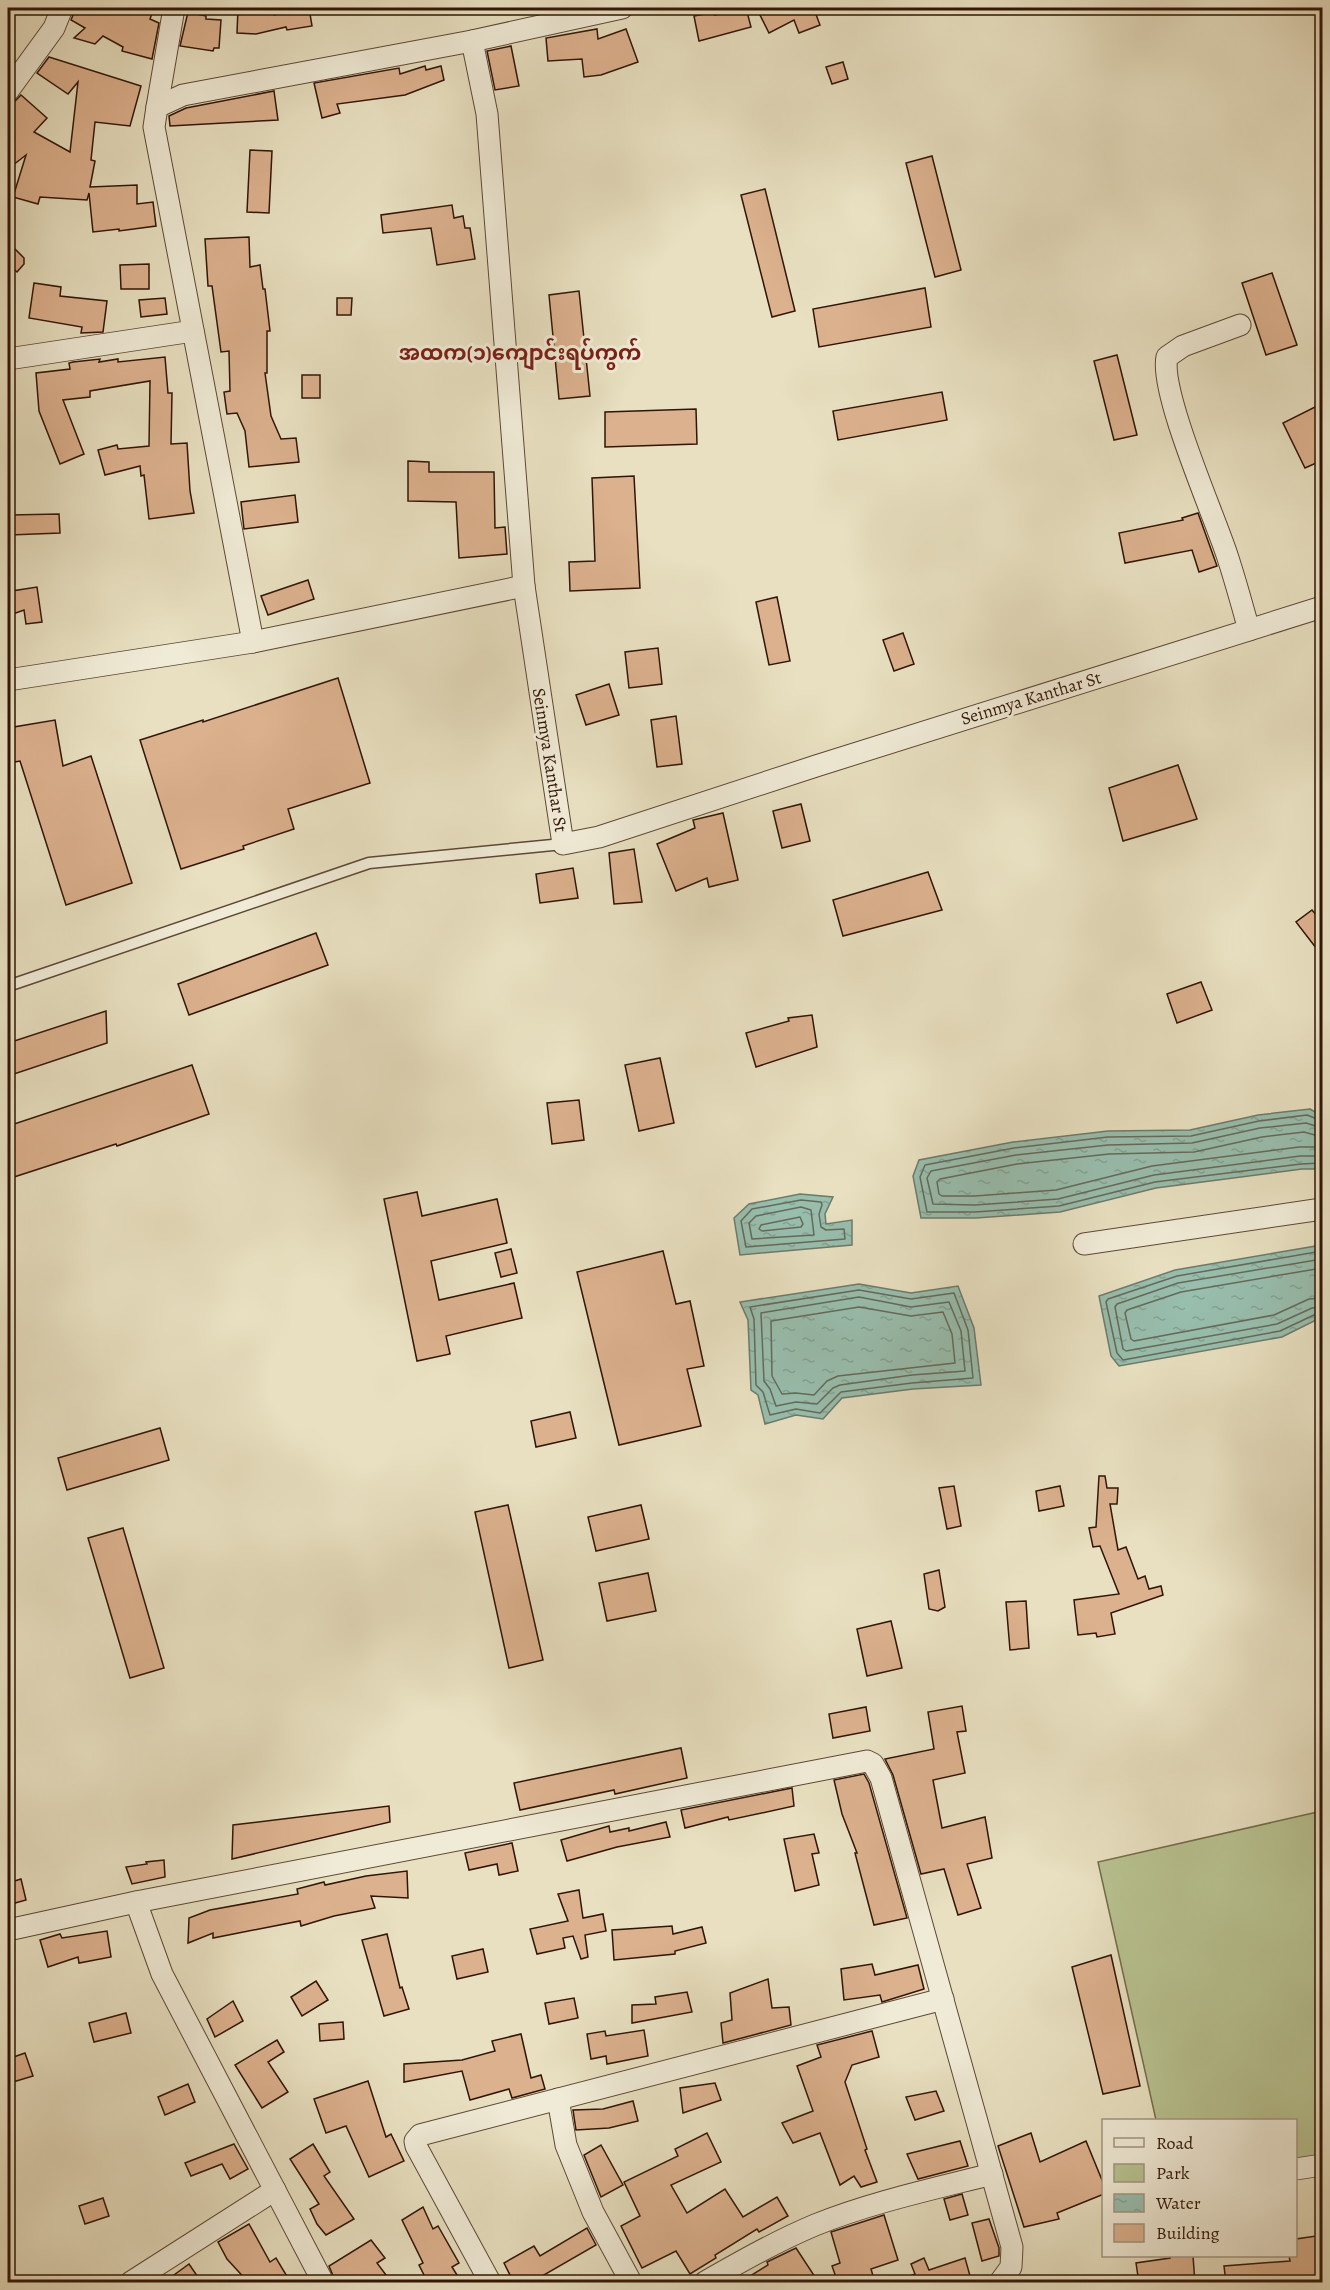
<svg xmlns="http://www.w3.org/2000/svg" width="1330" height="2290" font-family="Alegreya,'Noto Sans Myanmar',serif">
  <style>
    .park { fill: #b8c291; stroke: #746c4c; stroke-width: 1.5 }
    .water { fill: url(#water-ripples); stroke: #6e7a6b; stroke-width: 1.5 }
    .lines { fill: none; stroke-linecap: round; stroke-linejoin: round }
    .shore { stroke: #646a5a; stroke-width: 1.5 }
    .building { fill: #dcb18e; stroke: #301506; stroke-width: 1.5 }
    .service-casing { stroke: #5e4835; stroke-width: 13 }
    .minor-casing { stroke: #5e4835; stroke-width: 23 }
    .service { stroke: #f0ebd7; stroke-width: 10 }
    .minor { stroke: #f0ebd7; stroke-width: 21 }
    .labels { text-anchor: middle; stroke-width: 6; stroke-linejoin: round; paint-order: stroke }
    .street-label { font-size: 18px; fill: #301506; stroke: #f0ebd7 }
    .quarter-label { font-size: 21px; font-weight: bold; fill: #7a1f14; stroke: #f0ebd7 }
  </style>
  <defs>
    <pattern id="water-ripples" width="26" height="14" patternUnits="userSpaceOnUse" patternTransform="scale(1.5)"><rect width="26" height="14" fill="#98beae"/><path d="M2 4q2-2 4 0t4 0M15 11q2-2 4 0t4 0" fill="none" stroke="#83a294"/></pattern>
  </defs>
  <rect width="100%" height="100%" fill="#e8e0c1"/>
  <filter id="stains"><feTurbulence type="fractalNoise" baseFrequency=".00333" numOctaves="4"/><feColorMatrix values="0 0 0 0 .2 0 0 0 0 .09 0 0 0 0 .02 0 0 0 .5 -.17"/></filter>
  <radialGradient id="worn" r=".72"><stop offset=".6" stop-color="#630" stop-opacity="0"/><stop offset="1" stop-color="#630" stop-opacity=".3"/></radialGradient>
  <path class="park" d="M1322,1811V2156L1296,2162V2120H1156L1098,1862Z"/>
  <g class="water">
    <path d="M1310,1109L1322,1116V1169H1302L1156,1188L1060,1212L976,1218H921L913,1176L919,1160L1013,1142L1108,1131L1190,1130L1258,1115Z"/>
    <path d="M800,1194L833,1197L825,1214L826,1224L852,1220V1245L740,1255L734,1218L749,1204Z"/>
    <path d="M1322,1245V1321L1316,1320L1282,1337L1119,1366L1111,1356L1099,1296L1175,1270Z"/>
    <path d="M859,1284L911,1293L958,1286L974,1328L981,1385L913,1389L842,1398L823,1419L796,1415L765,1424L758,1395L751,1390L748,1320L740,1302Z"/>
  </g>
  <g class="lines">
    <g class="shore">
      <path d="M1322,1121L1307,1115L1259,1121L1191,1136L1108,1137L1014,1148L925,1165L920,1177L927,1212H975L1059,1206L1155,1182L1301,1164L1322,1163"/>
      <path d="M1322,1128L1306,1123L1260,1128L1192,1143L1108,1145L1016,1155L931,1171L927,1178L933,1204L975,1205L1058,1199L1154,1175L1300,1156H1322"/>
      <path d="M1322,1137L1304,1132L1262,1137L1194,1152L1109,1154L1017,1164L940,1179L937,1182L939,1194L942,1196H975L1056,1190L1152,1166L1299,1147H1322"/>
      <path d="M801,1200L821,1202L822,1205L819,1214L821,1227L826,1230L844,1229L845,1239L746,1247L741,1221L752,1209Z"/>
      <path d="M801,1207L811,1210L814,1235L752,1239L749,1223L756,1216Z"/>
      <path d="M800,1217L803,1224L801,1227L762,1231L759,1229L761,1225Z"/>
      <path d="M1322,1251L1177,1276L1108,1299L1106,1302L1117,1353L1123,1360L1280,1331L1314,1315H1322"/>
      <path d="M1322,1259L1178,1283L1117,1304L1115,1307L1123,1349L1126,1351L1277,1324L1312,1308L1322,1307"/>
      <path d="M1322,1268L1181,1292L1127,1310L1125,1313L1131,1339L1134,1341L1274,1315L1309,1299L1322,1298"/>
      <path d="M859,1290L911,1299L954,1293L968,1330L973,1378L912,1383L841,1392L820,1413L796,1409L770,1415L763,1392L756,1385L754,1319L750,1307Z"/>
      <path d="M859,1297L911,1307L949,1302L961,1331L965,1371L912,1375L840,1385L833,1388L817,1404L796,1402L776,1406L770,1389L764,1381L761,1313Z"/>
      <path d="M859,1307L911,1316L943,1312L952,1334L955,1363L838,1376L827,1381L814,1395L796,1393L782,1394L772,1376L771,1321Z"/>
    </g>
  </g>
  <g class="building">
    <path d="M76,8H154L150,19L159,23L152,59L122,51L123,47L103,36L95,44L74,38L85,28L71,20Z"/>
    <path d="M238,8H272L274,15L309,8L312,26L287,30L286,27L256,34L237,33Z"/>
    <path d="M746,8L751,27L699,41L694,16L715,12V15Z"/>
    <path d="M769,8H817L814,9L820,25L799,33L794,20L769,33L759,13Z"/>
    <path d="M188,12L206,16V19L221,20L219,48H214L213,51L180,46Z"/>
    <path d="M597,29L598,39L626,29L638,62L601,75L584,77L582,59L548,61L546,38Z"/>
    <path d="M511,46L519,86L495,90L487,51Z"/>
    <path d="M49,57L141,86L130,126L95,122L91,160L95,161L90,187L137,185V204L153,202L156,226L119,231V229L93,232L89,193L87,200L40,197L38,204L13,197L26,155L8,169V104L14,102L21,95L47,118L34,132L70,152L78,82L68,94L37,73Z"/>
    <path d="M843,62L848,79L832,84L826,67Z"/>
    <path d="M425,66L426,70L441,66L444,80L405,95L337,104L340,113L322,118L314,83L399,68L400,74Z"/>
    <path d="M274,91L278,120L170,126L169,116L186,108Z"/>
    <path d="M250,150L272,151L269,213L247,212Z"/>
    <path d="M932,156L961,270L935,277L906,163Z"/>
    <path d="M765,189L795,311L772,317L741,195Z"/>
    <path d="M452,205L454,218L463,216L465,228H470L475,259L437,265L431,228L383,233L381,215Z"/>
    <path d="M249,237L250,267L260,265L263,289H265L270,331H267V373H265L271,416L281,439L296,438L299,462L249,467L245,431L237,413L227,414L224,392L230,391L229,351L221,352L212,286H208L205,239Z"/>
    <path d="M8,242L24,258V264L17,272L8,264Z"/>
    <path d="M149,264V289H121L120,265Z"/>
    <path d="M1272,273L1297,345L1266,355L1242,283Z"/>
    <path d="M34,283L61,287L60,296L107,301L103,332L81,333L82,327L29,318Z"/>
    <path d="M925,288L931,327L819,347L813,309Z"/>
    <path d="M579,291L590,396L559,399L549,295Z"/>
    <path d="M165,298L167,314L141,317L139,300Z"/>
    <path d="M337,298H352L351,315H337Z"/>
    <path d="M1117,355L1137,435L1114,440L1094,361Z"/>
    <path d="M165,357L168,393H172L171,444L187,443L190,491L194,513L149,519L144,475L141,476L140,466L105,475L98,450L117,445L118,449L149,446L150,381L90,391V397L63,400L84,454L60,464L39,411L36,373L70,369L69,363L73,362L100,359L99,362L118,359V362Z"/>
    <rect x="302" y="375" width="18" height="23"/>
    <path d="M942,392L947,420L838,440L833,411Z"/>
    <path d="M1315,407L1323,422V460L1305,468L1283,423Z"/>
    <path d="M696,409L697,444L605,447V412Z"/>
    <path d="M408,461L429,462V472H494L495,528L505,527L507,554L459,558L456,502L408,501Z"/>
    <path d="M634,476L640,588L570,591L569,562L595,561L592,478Z"/>
    <path d="M295,495L298,522L244,529L241,502Z"/>
    <path d="M1198,513L1217,566L1199,572L1192,550L1125,563L1119,533L1183,520L1182,518Z"/>
    <path d="M59,514L60,533L10,535V515Z"/>
    <path d="M308,580L314,599L268,615L261,596Z"/>
    <path d="M37,587L42,622L26,624L24,610L13,614L12,591Z"/>
    <path d="M777,597L790,661L769,665L756,602Z"/>
    <path d="M903,633L914,664L894,671L883,640Z"/>
    <path d="M658,648L662,684L629,688L625,652Z"/>
    <path d="M338,678L370,783L288,809L294,829L243,846L244,849L181,869L140,740L203,720V722Z"/>
    <path d="M609,684L619,715L586,725L576,695Z"/>
    <path d="M676,716L682,764L657,767L651,720Z"/>
    <path d="M55,720L63,766L91,756L132,883L66,905L20,761L8,763V728Z"/>
    <path d="M1178,765L1197,819L1123,841L1109,788Z"/>
    <path d="M801,804L810,841L782,848L773,811Z"/>
    <path d="M723,813L738,880L709,887L707,878L676,891L657,844L695,828L693,820Z"/>
    <path d="M634,849L642,902L614,904L609,853Z"/>
    <path d="M573,868L578,898L540,903L536,874Z"/>
    <path d="M928,872L942,910L843,936L833,900Z"/>
    <path d="M1312,910L1323,923V957L1296,922Z"/>
    <path d="M316,933L328,965L189,1015L178,984Z"/>
    <path d="M1201,982L1212,1010L1177,1023L1167,994Z"/>
    <path d="M106,1011L107,1043L8,1076V1043Z"/>
    <path d="M812,1015L817,1047L756,1067L746,1033L789,1021L788,1018Z"/>
    <path d="M660,1058L674,1123L639,1131L625,1065Z"/>
    <path d="M192,1065L209,1114L117,1146L116,1144L14,1177L8,1156V1126Z"/>
    <path d="M579,1100L584,1140L552,1144L547,1103Z"/>
    <path d="M417,1192L422,1216L497,1199L507,1243L431,1261L439,1300L514,1283L522,1318L446,1336L450,1354L417,1361L384,1199Z"/>
    <path d="M511,1249L517,1273L501,1277L495,1253Z"/>
    <path d="M663,1251L676,1304L690,1301L704,1366L687,1369L701,1426L619,1445L577,1272Z"/>
    <path d="M570,1412L576,1438L536,1447L531,1421Z"/>
    <path d="M160,1428L169,1460L67,1490L58,1458Z"/>
    <path d="M1099,1476H1105L1107,1488H1118L1117,1504H1110L1118,1550L1126,1547L1138,1579L1145,1576L1149,1589L1161,1586L1163,1595L1111,1613L1115,1634L1097,1637L1096,1633L1078,1635L1074,1600L1119,1594L1100,1546L1093,1547L1089,1528L1096,1527Z"/>
    <path d="M954,1486L961,1526L947,1529L939,1488Z"/>
    <path d="M1060,1486L1064,1506L1039,1511L1036,1491Z"/>
    <path d="M508,1505L543,1660L509,1668L475,1512Z"/>
    <path d="M641,1505L649,1539L596,1551L588,1517Z"/>
    <path d="M123,1528L164,1668L130,1678L88,1538Z"/>
    <path d="M939,1570L945,1607L938,1611L929,1609L924,1574Z"/>
    <path d="M648,1573L656,1611L607,1621L599,1583Z"/>
    <path d="M1026,1601L1029,1648L1010,1650L1006,1602Z"/>
    <path d="M891,1621L902,1668L867,1676L857,1629Z"/>
    <path d="M962,1706L966,1731L957,1732L965,1773L933,1780L942,1828L985,1817L992,1858L967,1864L981,1908L958,1915L944,1869L921,1874L893,1775L885,1759L934,1749L928,1712Z"/>
    <path d="M866,1707L870,1731L833,1738L829,1714Z"/>
    <path d="M681,1748L687,1778L615,1794L614,1790L520,1810L514,1783Z"/>
    <path d="M864,1774L869,1783L907,1918L874,1925L855,1853H857L842,1814L834,1780Z"/>
    <path d="M792,1788L794,1806L729,1820L728,1817L685,1828L681,1810Z"/>
    <path d="M389,1806L390,1822L232,1859L233,1825Z"/>
    <path d="M666,1822L670,1837L617,1847L567,1861L561,1840L609,1826L610,1832L629,1828V1831Z"/>
    <path d="M814,1834L819,1853L812,1854L819,1885L795,1891L784,1839Z"/>
    <path d="M512,1843L518,1871L499,1875L497,1864L469,1870L465,1853Z"/>
    <path d="M164,1860L165,1877L132,1884L126,1867L147,1864L146,1862Z"/>
    <path d="M407,1871L408,1898L371,1896L375,1908L334,1916L301,1926L300,1921L213,1938V1933L188,1943L189,1918L210,1910L298,1894L297,1889L324,1882L325,1885L366,1876Z"/>
    <path d="M21,1879L26,1900L8,1905V1883Z"/>
    <path d="M579,1890L583,1918L603,1914L606,1931L585,1935L588,1957L581,1959L573,1936L563,1938L565,1948L537,1954L530,1929L568,1921L558,1894Z"/>
    <path d="M672,1926L673,1934L702,1927L706,1943L675,1951V1954L614,1960L612,1930Z"/>
    <path d="M107,1931L111,1957L79,1963L78,1957L48,1967L40,1940L60,1934L62,1938Z"/>
    <path d="M387,1934L400,1988L402,1987L409,2009L384,2016L362,1940Z"/>
    <path d="M483,1949L488,1972L457,1979L452,1956Z"/>
    <path d="M1111,1955L1140,2086L1103,2094L1072,1967Z"/>
    <path d="M872,1964L875,1975L918,1965L924,1989L882,2002L880,1995L844,2000L841,1969Z"/>
    <path d="M768,1979L772,2008L789,2007L791,2025L723,2043L721,2023L732,2020L730,1993Z"/>
    <path d="M316,1981L328,2000L302,2016L291,1997Z"/>
    <path d="M687,1992L692,2012L632,2023V2005L656,2004L655,1997Z"/>
    <path d="M574,1998L578,2018L549,2024L545,2003Z"/>
    <path d="M233,2001L243,2021L215,2037L207,2019Z"/>
    <path d="M126,2013L131,2033L94,2042L89,2023Z"/>
    <path d="M343,2022L344,2039L320,2041L319,2024Z"/>
    <path d="M644,2030L648,2056L607,2064L606,2056L591,2059L587,2034L605,2031L606,2036Z"/>
    <path d="M872,2031L879,2057L852,2065L845,2082L867,2149L865,2150L877,2182L861,2187L854,2176L840,2185L820,2133L793,2143L782,2123L813,2111L797,2066L821,2057L817,2045Z"/>
    <path d="M521,2034L531,2078L541,2075L545,2089L512,2098L509,2089L470,2100L462,2071L404,2082V2064L462,2060L495,2051L492,2041Z"/>
    <path d="M277,2040L284,2052L268,2062L288,2092L262,2108L235,2065Z"/>
    <path d="M25,2053L33,2076L13,2082L8,2059Z"/>
    <path d="M368,2081L386,2137L391,2134L404,2161L369,2177L346,2126L326,2133L314,2099Z"/>
    <path d="M715,2083L721,2100L683,2113L680,2088Z"/>
    <path d="M188,2084L195,2102L165,2115L158,2097Z"/>
    <path d="M936,2091L944,2111L915,2120L906,2097Z"/>
    <path d="M633,2101L638,2121L609,2128L576,2130L573,2110L603,2109Z"/>
    <path d="M707,2133L721,2162L671,2185L687,2213L725,2189L743,2217L777,2197L788,2216L759,2232L757,2229L715,2255L716,2258L690,2274L676,2251L642,2268L621,2226L640,2216L624,2182L678,2156L675,2149Z"/>
    <path d="M1031,2133L1040,2162L1086,2141L1104,2185V2194L1057,2213L1059,2219L1024,2227L998,2146Z"/>
    <path d="M960,2141L968,2166L918,2179L907,2154Z"/>
    <path d="M234,2144L248,2169L230,2179L222,2164L191,2176L185,2163Z"/>
    <path d="M313,2144L330,2172L324,2176L354,2219L326,2235L317,2224L310,2209L319,2204L290,2159Z"/>
    <path d="M601,2145L623,2185L601,2197L584,2155Z"/>
    <path d="M962,2194L968,2215L950,2220L944,2199Z"/>
    <path d="M103,2198L109,2216L85,2224L79,2206Z"/>
    <path d="M423,2207L433,2229L438,2226L459,2263L452,2267L462,2283H428L419,2265L423,2263L402,2220Z"/>
    <path d="M884,2215L898,2260L871,2269L874,2279L862,2283H838L832,2266L840,2263L831,2232Z"/>
    <path d="M989,2219L999,2248V2256L982,2261L972,2223Z"/>
    <path d="M249,2224L270,2262L276,2258L291,2283H249L227,2259L218,2242Z"/>
    <path d="M587,2228L596,2245L542,2276L545,2283H514L504,2263L534,2246L540,2256Z"/>
    <path d="M1323,2235V2283H1271V2279L1226,2283L1224,2266L1290,2261L1289,2256H1296V2239Z"/>
    <path d="M371,2240L385,2258L377,2263L392,2283H336L329,2266Z"/>
    <path d="M796,2248L819,2283H739L768,2265L767,2262Z"/>
    <path d="M1170,2256H1193L1195,2283H1139L1136,2263L1170,2258Z"/>
    <path d="M924,2258L929,2270L965,2258L972,2283H900L899,2280L915,2274L911,2264Z"/>
    <path d="M189,2264L202,2283H163Z"/>
  </g>
  <g class="lines">
    <defs>
      <path id="service" d="M8,986L369,863L563,844"/>
      <g id="minor">
        <path d="M472,41L487,114L524,586"/>
        <path d="M8,91L54,28L62,8"/>
        <path d="M157,107L174,8"/>
        <path d="M1240,325L1183,346L1167,357C1159,391 1214,515 1227,555C1235,579 1242,605 1249,630"/>
        <path d="M8,359L193,331"/>
        <path d="M253,642L154,127L157,107L183,95L472,41L622,8"/>
        <path d="M8,680L253,642L524,586L563,844L599,837L816,766L1322,607"/>
        <path d="M1084,1244L1322,1209"/>
        <path d="M136,1902L162,1974L323,2282"/>
        <path d="M8,1930L136,1902L867,1761L873,1764L881,1778L1012,2247L1011,2267L1000,2282"/>
        <path d="M558,2099L566,2145L593,2212L631,2282"/>
        <path d="M1296,2169L1322,2165"/>
        <path d="M131,2282L275,2190"/>
        <path d="M490,2282L416,2146L415,2141L420,2135L943,1999"/>
        <path d="M705,2282C740,2262 777,2241 815,2225C872,2202 933,2189 992,2174"/>
      </g>
    </defs>
    <use href="#service" class="service-casing"/>
    <use href="#minor" class="minor-casing"/>
    <use href="#service" class="service"/>
    <use href="#minor" class="minor"/>
  </g>
  <g class="labels">
    <g class="street-label">
      <text transform="translate(1031 698) rotate(-17)" y="6">Seinmya Kanthar St</text>
      <text transform="translate(550 760) rotate(81)" y="6">Seinmya Kanthar St</text>
    </g>
    <g class="quarter-label">
      <text x="520" y="360">အထက(၁)ကျောင်းရပ်ကွက်</text>
    </g>
  </g>
  <rect width="1330" height="2290" fill="none" stroke="#e8e0c1" stroke-width="30"/>
  <rect x="9" y="9" width="1312" height="2272" fill="none" stroke="#301506" stroke-width="3"/>
  <rect x="15" y="15" width="1300" height="2260" fill="none" stroke="#301506" stroke-width="1.5"/>
  <rect x="1102" y="2119" width="195" height="138" fill="#f0ebd7" stroke="#a39583" stroke-width="1.5"/>
  <rect x="1114" y="2138" width="30" height="9" fill="#f0ebd7" stroke="#a39583" stroke-width="1.5"/>
  <text x="1156" y="2149" font-size="18" fill="#301506">Road</text>
  <rect x="1114" y="2164" width="30" height="18" fill="#b8c291" stroke="#a39583" stroke-width="1.5"/>
  <text x="1156" y="2179" font-size="18" fill="#301506">Park</text>
  <rect x="1114" y="2194" width="30" height="18" fill="url(#water-ripples)" stroke="#a39583" stroke-width="1.5"/>
  <text x="1156" y="2209" font-size="18" fill="#301506">Water</text>
  <rect x="1114" y="2224" width="30" height="18" fill="#dcb18e" stroke="#a39583" stroke-width="1.5"/>
  <text x="1156" y="2239" font-size="18" fill="#301506">Building</text>
  <rect width="100%" height="100%" filter="url(#stains)"/>
  <rect width="100%" height="100%" fill="url(#worn)"/>
</svg>
